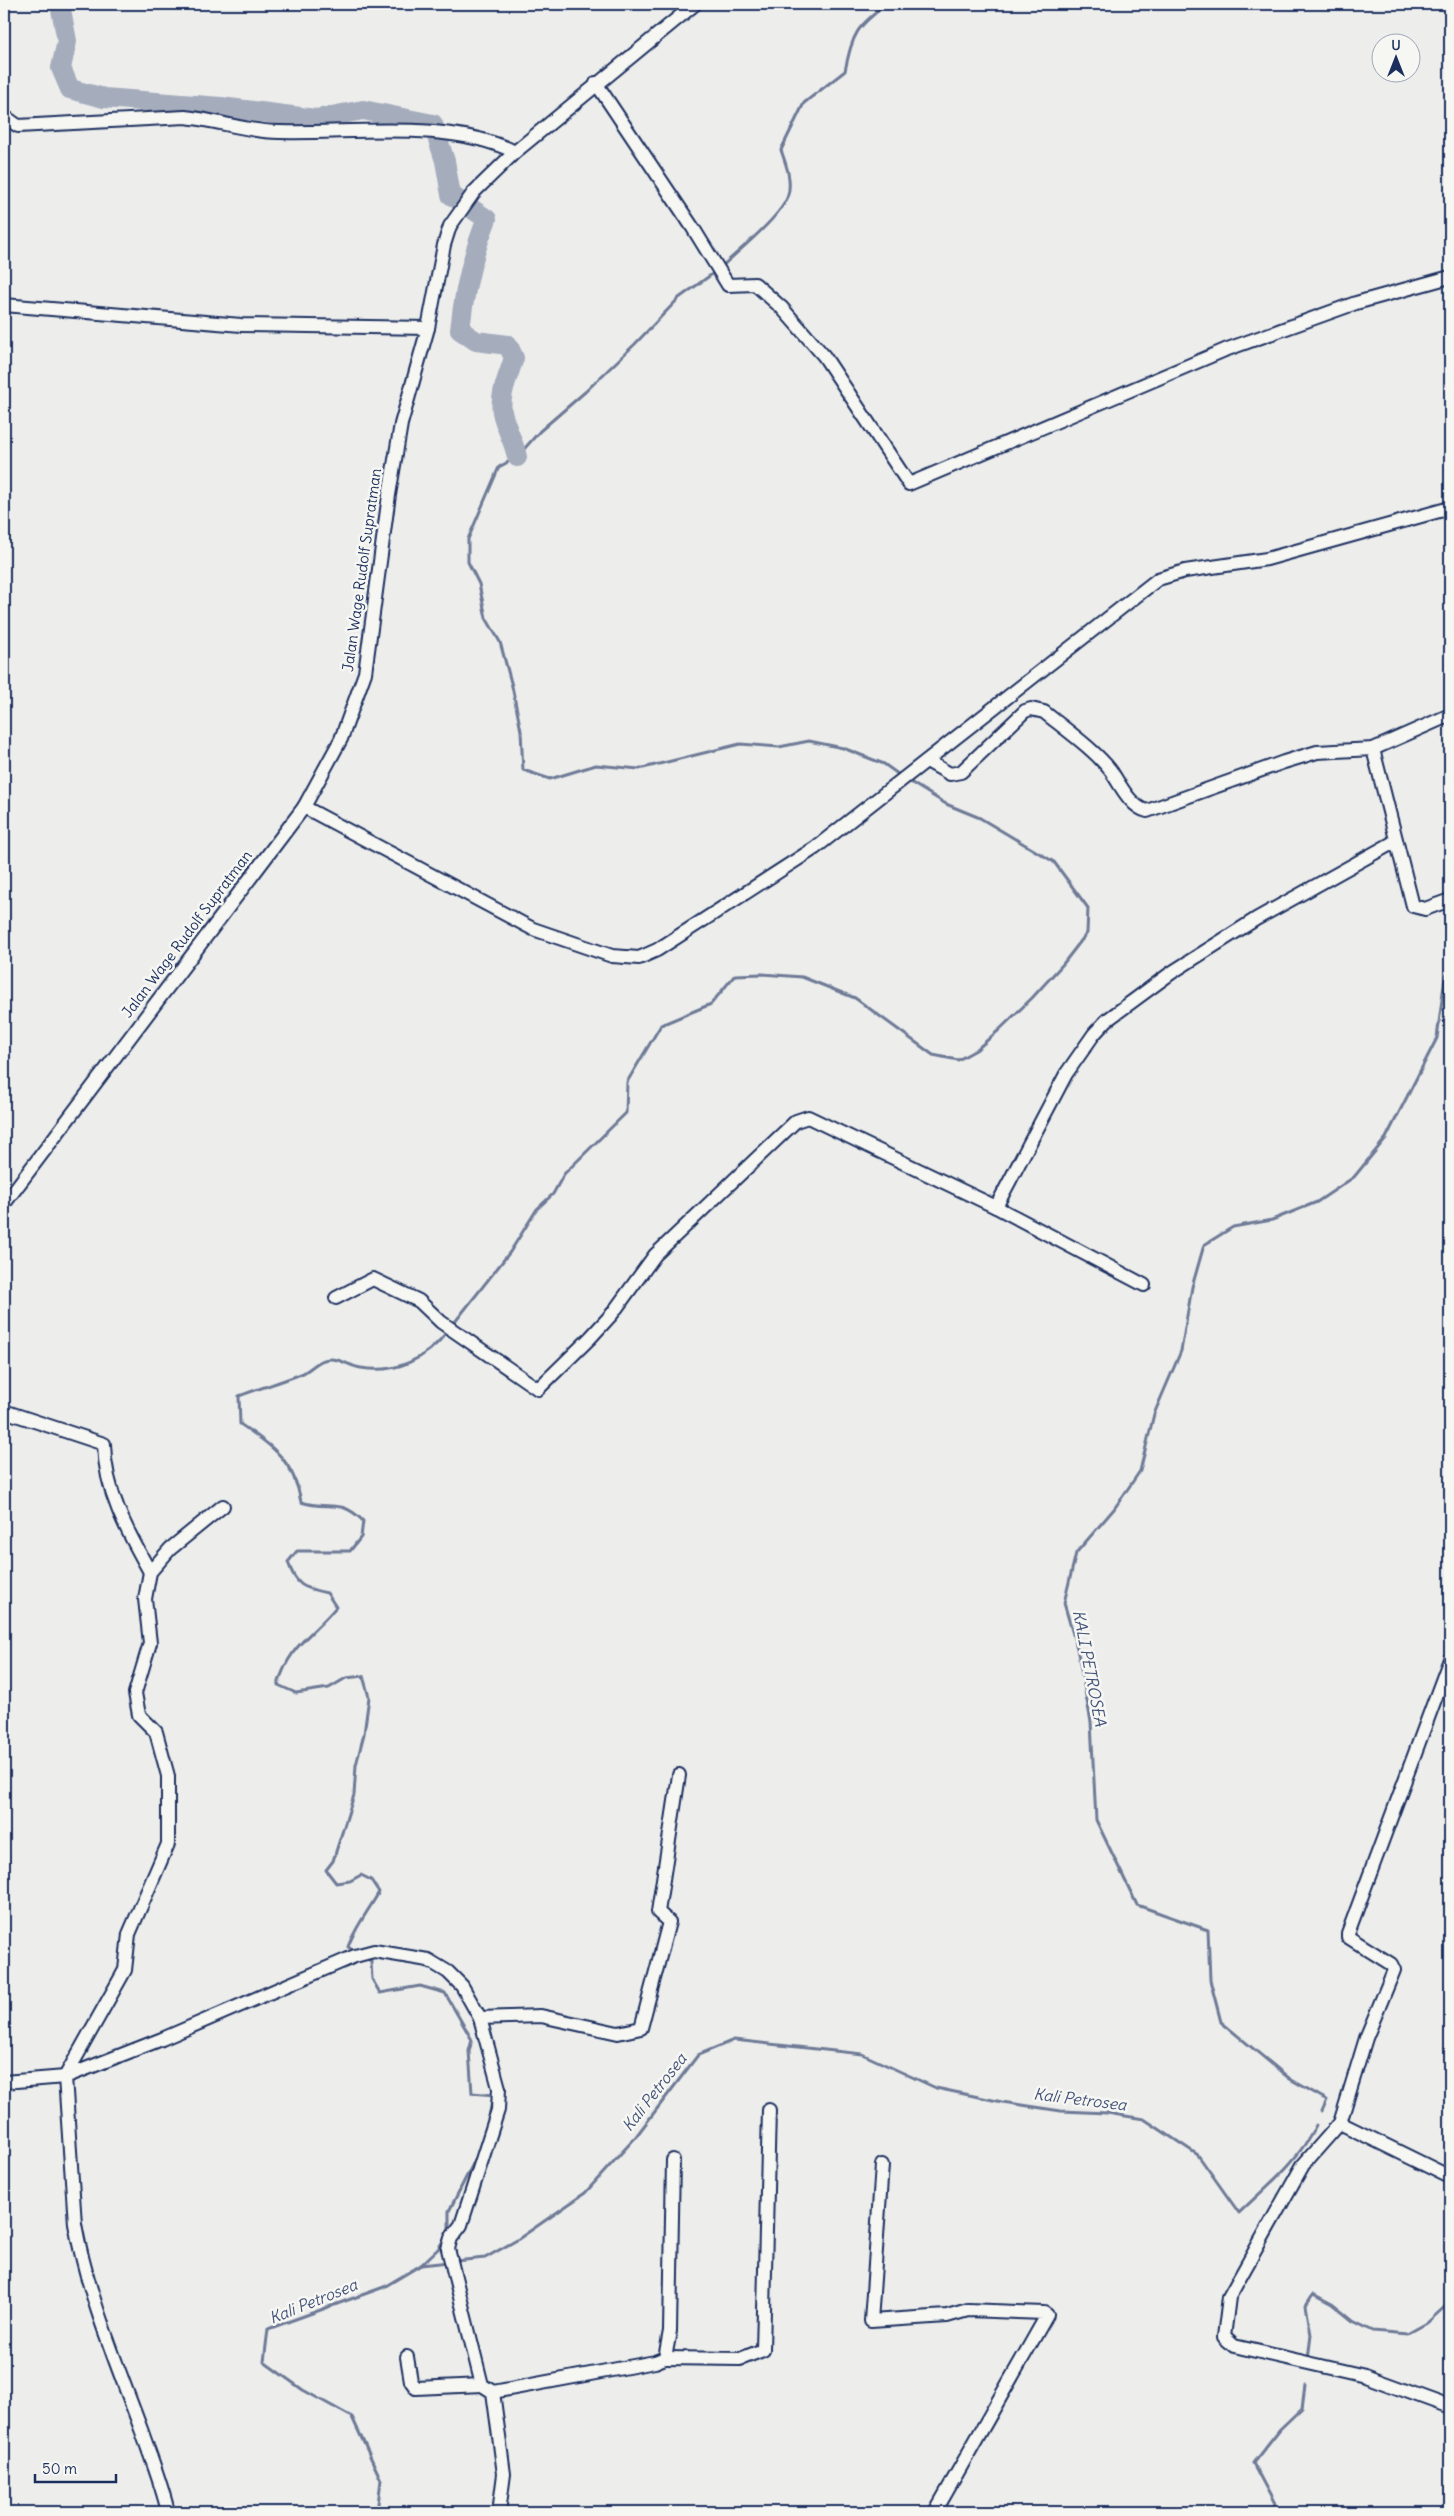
<svg xmlns="http://www.w3.org/2000/svg" width="1454" height="2516" font-family="Delius,sans-serif">
  <style>
    .lines { fill: none; stroke-linecap: round; stroke-linejoin: round }
    .stream { stroke: #6e7a96; stroke-width: 3 }
    .river { stroke: #a5acbc; stroke-width: 20 }
    .minor-casing { stroke: #1b2f5e; stroke-width: 16 }
    .minor { stroke: #f6f6f2; stroke-width: 12 }
    .labels { text-anchor: middle; stroke-width: 5; stroke-linejoin: round; paint-order: stroke }
    .street-label { font-size: 15px; fill: #1b2f5e; stroke: #f6f6f2 }
    .water-label { font-size: 16px; font-style: italic; fill: #44547a; stroke: #f6f6f2 }
  </style>
  <rect width="100%" height="100%" fill="#edeeec"/>
  <filter id="ink" filterUnits="userSpaceOnUse"><feTurbulence type="fractalNoise" baseFrequency=".02" numOctaves="2"/><feDisplacementMap in="SourceGraphic" scale="10" xChannelSelector="R" yChannelSelector="G"/><feConvolveMatrix kernelMatrix="1 2 1 2 8 2 1 2 1" color-interpolation-filters="sRGB"/></filter>
  <g filter="url(#ink)">
    <g class="lines">
      <g class="stream">
        <path d="M720,268C736,253 783,215 788,195C792,180 786,164 781,150L804,103L845,71C853,33 856,27 887,4"/>
        <path d="M715,272L679,298L635,344L585,392L540,431L517,457L499,467L468,539V562L479,584L486,618L500,642L512,686L521,731L523,770L550,779L596,765L639,769L740,744L779,747L809,741L843,748L884,764L902,777"/>
        <path d="M451,1327L510,1252L537,1209L553,1194L564,1174L626,1113L627,1082L661,1025L711,1004L735,975L762,974L802,977L855,998L933,1055L958,1060L976,1050L999,1030L1032,998L1063,964L1087,933L1088,908L1054,862L980,818L946,804L907,780"/>
        <path d="M356,1952L348,1947C354,1929 369,1910 379,1892L371,1880L361,1875L350,1881L336,1883L326,1870L333,1861L354,1795L356,1765L364,1734L369,1697L363,1676L346,1678L329,1688L296,1693L278,1685C289,1645 312,1636 336,1607L327,1593C303,1588 296,1586 288,1562L297,1551H350L361,1537L363,1521C340,1497 328,1511 301,1502C294,1460 272,1446 240,1424L239,1396C260,1388 281,1382 301,1374C309,1371 316,1362 324,1360C338,1356 348,1366 361,1368C396,1374 426,1359 447,1332"/>
        <path d="M365,1958L371,1961L372,1979L380,1993L420,1986L445,1993L472,2040L469,2051L472,2093L494,2095"/>
        <path d="M1322,2111L1327,2100L1290,2079L1221,2022L1210,1980L1208,1930L1137,1905L1096,1820L1091,1722L1077,1648L1064,1603L1076,1553L1114,1509L1140,1471L1154,1414L1181,1351L1192,1287L1204,1245L1233,1227L1272,1220L1317,1202L1354,1177L1386,1138L1437,1038L1445,977L1450,971"/>
        <path d="M489,2117L492,2101"/>
        <path d="M455,2261L485,2258L517,2240L585,2193L634,2139L698,2055L734,2040L862,2054L936,2088L1002,2102L1061,2111L1107,2113L1144,2119L1198,2155L1239,2213C1266,2187 1300,2160 1316,2125"/>
        <path d="M421,2265L438,2249L449,2231V2211L476,2158"/>
        <path d="M1308,2359L1311,2335L1306,2305L1313,2294L1332,2304L1353,2321L1373,2331L1407,2334L1427,2323L1450,2302"/>
        <path d="M377,2512L381,2480L352,2417L303,2390L264,2362L268,2329L384,2287L421,2265L449,2262"/>
        <path d="M1279,2512L1253,2463L1280,2429L1302,2408L1305,2385"/>
      </g>
      <path class="river" d="M60,4L67,41L61,68L70,89L104,98L221,107L316,119L363,110L433,124L445,161L451,195L487,219C472,255 464,291 460,330L476,341L508,345L514,358C509,374 499,395 502,412C505,427 514,441 517,457"/>
      <defs>
        <g id="minor">
          <path d="M596,83L693,228L728,285L755,284L782,308L824,356L909,484L1225,350L1356,303L1450,277"/>
          <path d="M4,116L18,126L185,117C217,120 248,132 279,132C352,134 449,119 515,152"/>
          <path d="M4,305L241,325L428,328"/>
          <path d="M1450,715L1373,749L1413,906L1425,909L1450,900"/>
          <path d="M927,761L950,774L961,772L1025,711L1031,709L1044,712C1065,729 1095,750 1111,771C1119,783 1131,808 1147,811L1284,762L1317,752L1373,749"/>
          <path d="M304,807L533,929L612,956L639,958L657,950L815,848L1158,579L1185,571L1267,559L1450,508"/>
          <path d="M4,1204L304,807L341,739L365,673L389,495L401,424L428,328L444,245L450,226L474,192L515,152L695,4"/>
          <path d="M996,1207L1066,1074L1094,1034L1107,1020L1171,973L1256,919L1396,841"/>
          <path d="M336,1298L373,1279L419,1301L441,1322L538,1389L590,1338L612,1314L655,1255L796,1121L808,1117L996,1207L1144,1285"/>
          <path d="M4,1411L104,1444C105,1492 127,1531 150,1572"/>
          <path d="M1450,1659L1348,1933V1937L1391,1964L1394,1970L1392,1975L1366,2038L1340,2123L1303,2165L1229,2297L1224,2337L1234,2346L1365,2376L1450,2407"/>
          <path d="M480,2018L541,2016L618,2033L641,2028L669,1922L658,1912L679,1775"/>
          <path d="M4,2082L65,2077L162,2039L355,1956L374,1951L428,1960L448,1972L462,1986L480,2018L499,2088L498,2110L461,2225L451,2238L448,2249L482,2385L493,2392L504,2474L499,2512"/>
          <path d="M1340,2123L1450,2177"/>
          <path d="M882,2165L871,2321L947,2316L968,2310L1044,2313L1047,2315L935,2512"/>
          <path d="M407,2357L411,2381L416,2388L482,2385"/>
          <path d="M665,2358L740,2359L763,2350L769,2110"/>
          <path d="M493,2392L655,2362L665,2358L670,2331L673,2160"/>
          <path d="M168,2512C162,2485 151,2458 142,2432C117,2364 88,2296 75,2224L65,2077L125,1970L129,1934L168,1844V1776L156,1732L139,1715L135,1693L150,1643L145,1599L150,1572L170,1549L223,1506"/>
        </g>
      </defs>
      <use href="#minor" class="minor-casing"/>
      <use href="#minor" class="minor"/>
    </g>
  </g>
  <g class="labels">
    <g class="street-label">
      <text transform="translate(362 570) rotate(-82)" y="5">Jalan Wage Rudolf Supratman</text>
      <text transform="translate(187 934) rotate(-53)" y="5">Jalan Wage Rudolf Supratman</text>
    </g>
    <g class="water-label">
      <text transform="translate(1090 1668) rotate(79)" y="6">KALI PETROSEA</text>
      <text transform="translate(654 2092) rotate(-52)" y="6">Kali Petrosea</text>
      <text transform="translate(1080 2099) rotate(7)" y="6">Kali Petrosea</text>
      <text transform="translate(313 2301) rotate(-22)" y="6">Kali Petrosea</text>
    </g>
  </g>
  <rect width="1454" height="2516" fill="none" stroke="#f6f6f2" stroke-width="20"/>
  <rect x="10" y="10" width="1434" height="2496" fill="none" stroke="#1b2f5e" stroke-width="2" filter="url(#ink)"/>
  <g transform="translate(1396 58)"><circle r="24" fill="#f6f6f2" stroke="#9ea6b7"/>
  <path d="M0-4L9 19L0 12L-9 19Z" fill="#1b2f5e"/>
  <text y="-8" font-size="14" font-weight="bold" text-anchor="middle" fill="#1b2f5e">U</text>
  </g>
  <path d="M35 2474v8h81v-8" fill="none" stroke="#1b2f5e" stroke-width="2.5"/>
  <text x="42" y="2474" font-size="15" fill="#1b2f5e" stroke="#f6f6f2" stroke-width="4" paint-order="stroke">50 m</text>
</svg>
